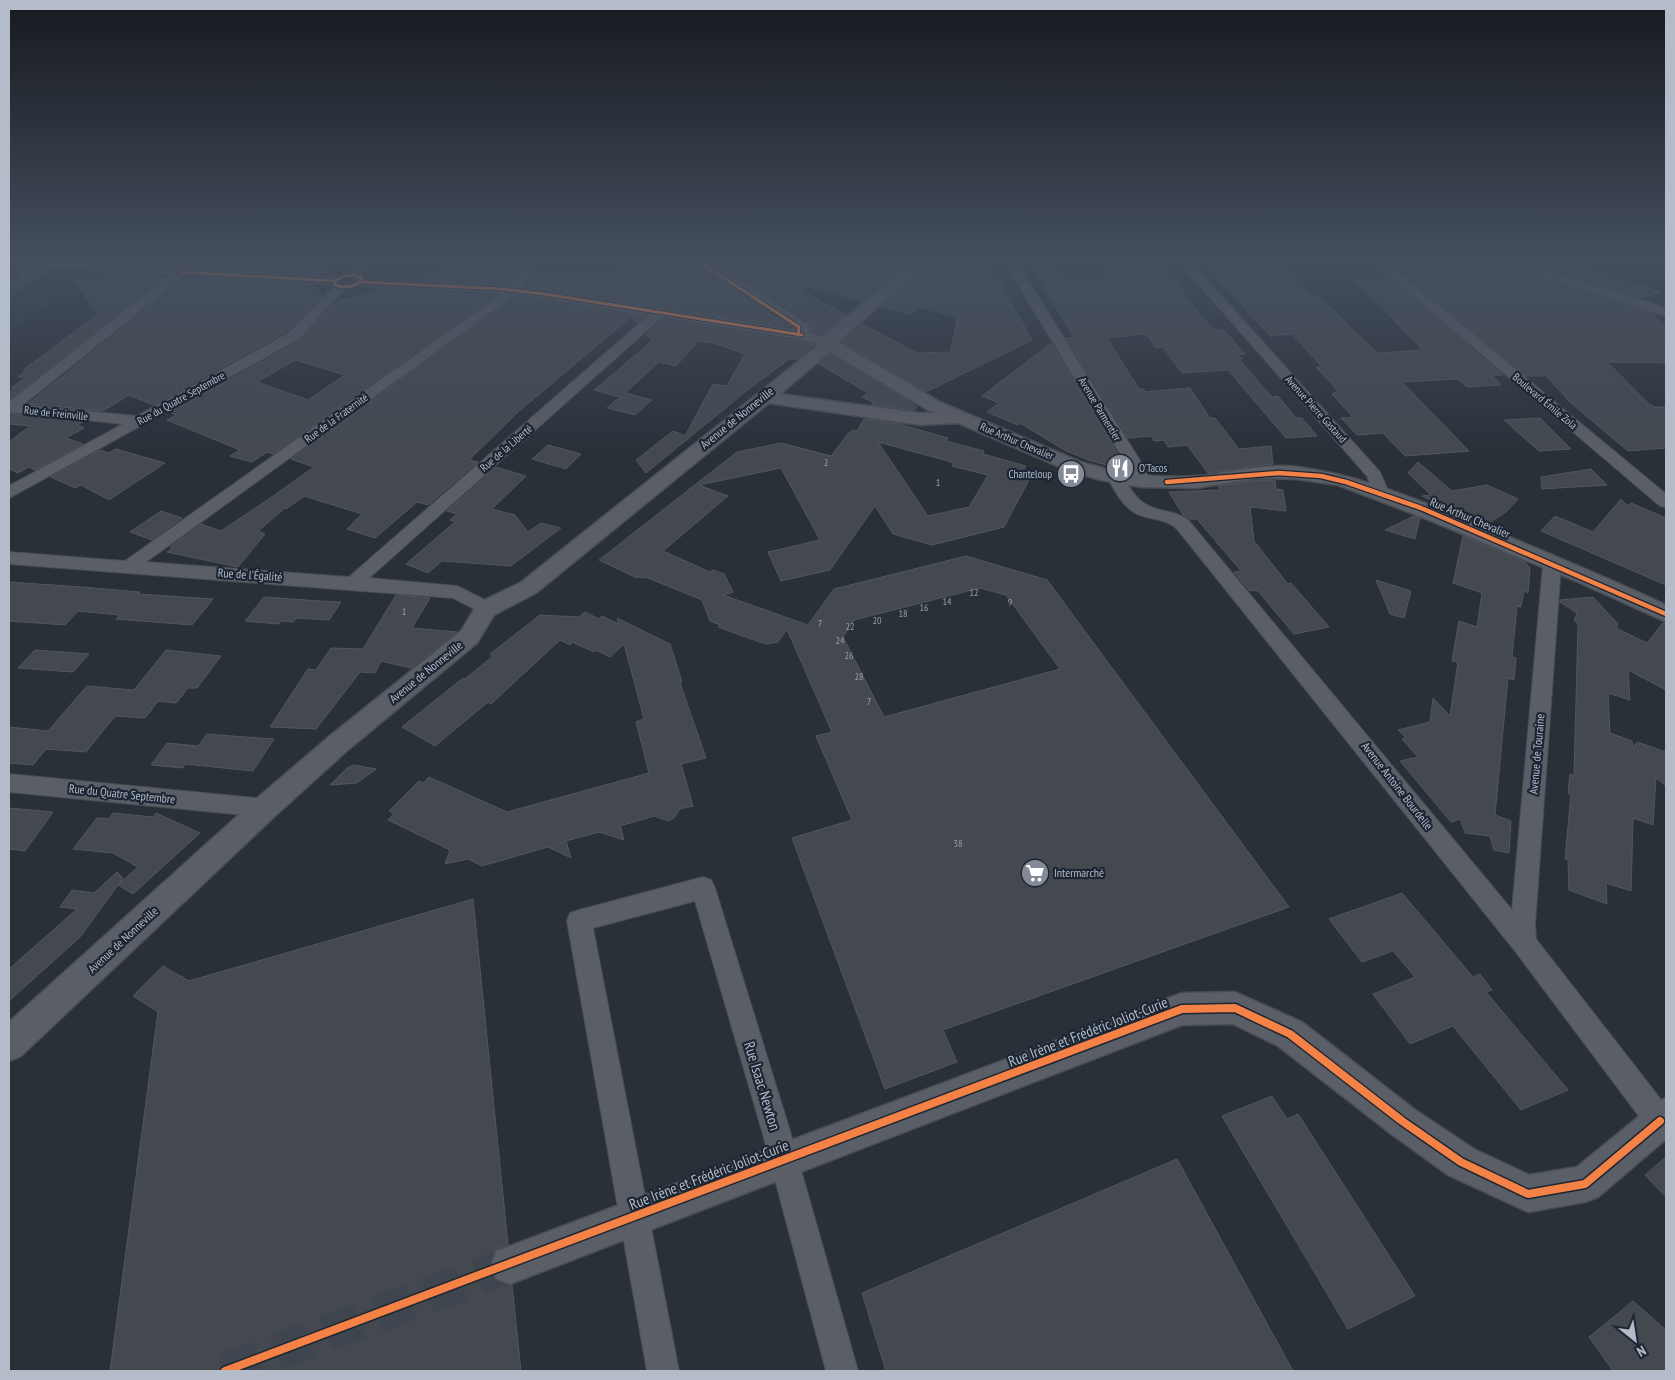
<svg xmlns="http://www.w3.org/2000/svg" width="1675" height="1380" font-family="'PT Sans Narrow',sans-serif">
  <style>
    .green { fill: #273a3e }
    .water { fill: #384963 }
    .building { fill: #444950; stroke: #52575f; fill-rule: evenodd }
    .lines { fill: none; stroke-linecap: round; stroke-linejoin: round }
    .tertiary-tunnel { stroke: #3f454e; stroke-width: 36; stroke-dasharray: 36 18; stroke-linecap: butt }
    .minor-casing { stroke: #484c53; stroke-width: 2 }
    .tertiary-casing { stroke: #484c53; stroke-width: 3 }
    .minor { fill: #5a5e66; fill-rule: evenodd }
    .tertiary { fill: #5a5e66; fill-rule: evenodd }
    .quiet { stroke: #33b770; stroke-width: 2.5; stroke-dasharray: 5 2.5; stroke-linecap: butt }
    .cycleway-far2-casing { stroke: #1d2633; stroke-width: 5 }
    .cycleway-far1-casing { stroke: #1d2633; stroke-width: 7 }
    .cycleway-casing { stroke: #1d2633; stroke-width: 11 }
    .cycleway-far2 { stroke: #f48246; stroke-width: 3 }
    .cycleway-far1 { stroke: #f48246; stroke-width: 4.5 }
    .cycleway { stroke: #f48246; stroke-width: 8 }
    .labels { text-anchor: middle; stroke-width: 4.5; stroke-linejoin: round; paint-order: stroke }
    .number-label { font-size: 10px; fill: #989fab }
    .far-street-label { font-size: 11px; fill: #b4bcc9; stroke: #1d2633 }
    .far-poi-label { font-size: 11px; fill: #b4bcc9; stroke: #1d2633; text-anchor: start }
    .street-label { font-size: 12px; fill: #b4bcc9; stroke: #1d2633 }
    .poi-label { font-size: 12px; fill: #b4bcc9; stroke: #1d2633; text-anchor: start }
    .near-street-label { font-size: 15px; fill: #b4bcc9; stroke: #1d2633 }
  </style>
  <rect width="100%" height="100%" fill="#2a3038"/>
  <path class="green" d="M64,261H108L9,333V298Z"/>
  <path class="water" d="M42,261H64L9,298V283Z"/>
  <g class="building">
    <path d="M219,261L246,263L248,261H336L322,274L211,267Z"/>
    <path d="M624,261H695L789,327L524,287L534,271L599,276L602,271L617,272Z"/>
    <path d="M714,261H911L862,301L805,286L803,292L846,315L823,335L811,332L810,323Z"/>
    <path d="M932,261H964L956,268L991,266L1032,340L926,392L841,342L862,324L917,353L950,352L958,317L919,307L911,314L881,306Z"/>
    <path d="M1052,261L1065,280L1110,277L1104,266L1160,262L1185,293H1182L1214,330H1224L1245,354L1238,355L1242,359H1239L1272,397L1278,396L1296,418H1302L1317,436L1286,438L1228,370L1182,373L1163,347L1156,348L1146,334L1107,338L1139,389H1144L1145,392L1190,388L1210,418H1215L1239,449L1271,446L1273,464L1208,473L1187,445L1168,447L1164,440L1154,441L1151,436L1128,438L1066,338L1074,337L1029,262Z"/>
    <path d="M1202,261H1278L1314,297H1320L1377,353L1423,350L1354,279L1387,276L1503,375H1492L1501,385L1467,387L1458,379L1402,382L1469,451L1405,456L1383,433L1357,435L1341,418L1353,417L1332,394L1338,391L1316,367H1322L1292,334L1270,336Z"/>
    <path d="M1398,261H1474L1525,274L1651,313L1666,327V363L1607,362L1649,404L1655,407H1666V448L1628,451L1572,404L1546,376H1526L1405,275L1410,274L1406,271H1410Z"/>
    <path d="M1546,261H1557L1661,292L1639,298L1534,265L1538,262L1544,263Z"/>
    <path d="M456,266L509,269L518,270L509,284L411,280Z"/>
    <path d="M107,273L162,276L163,278L9,400V393L15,388H11L25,378L18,377L27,370H23L98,314L74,280L94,281Z"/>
    <path d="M198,278L313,285L322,296L288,331L153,405L129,395L103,411L28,404L183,279Z"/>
    <path d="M380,289L497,295L273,454L267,452L252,462L230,456L240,450L167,420L176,415L170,412L300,341L334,303ZM295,360L345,375L308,400L257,382Z"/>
    <path d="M516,296L645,316L637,323L631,317L518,412L469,460L478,462L428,505L417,502L375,538L347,529L362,514L304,496L286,509L285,508L258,531L265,534L238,567L167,552L173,548L170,547L201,524L221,531L266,501L314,467L291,459Z"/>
    <path d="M663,319L800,341L815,345L797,360L791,358L750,388L646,473L636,460L673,431L685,436L713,384L727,386L745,354L717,344L698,341L676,366L659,362L625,393L652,400L635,415L607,408L620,397L594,390L652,341L646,334Z"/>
    <path d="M1051,343L1110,440L1126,470L1091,461L1066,451L1020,423L1018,425L987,412L999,403L982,396Z"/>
    <path d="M830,354L908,400L917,407L914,410L872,405L873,402L862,397L868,393L819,364Z"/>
    <path d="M9,413L83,422L77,425L84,428L66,438L83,444L35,470L29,467L18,473L9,469V442L30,426L9,424Z"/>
    <path d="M1540,418L1571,449L1539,451L1504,420Z"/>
    <path d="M864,419L899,424L948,438L946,441L984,451L983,454L1026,466L1021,474L1031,476L1004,527L932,545L893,534L875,506L830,570L781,581L768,552L820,540L781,468L699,485L728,496L663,551L710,572L713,570L724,574L733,592L723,595L808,625L834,589L966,556L1047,580L1289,907L943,1030L957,1062L885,1089L792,838L852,820L816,736L832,732L787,629L778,642L766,644L751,639L718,627L720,625L710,621L702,600L648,578L635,577L599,560L737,452L781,443L831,456L848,434L853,430L857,431ZM878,442L948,461L953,463L952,466L988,475L969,507L928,516ZM980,588L1006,595L1060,669L884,717L843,637L854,620Z"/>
    <path d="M548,445L581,454L566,469L532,459Z"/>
    <path d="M116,449L165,463L109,500L81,485L75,488L51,477L100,450L108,453Z"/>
    <path d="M1418,462L1452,491L1487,485L1518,499L1506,512L1486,525L1422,496L1431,495L1408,473Z"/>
    <path d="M496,467L526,476L492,509L515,515L528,532L541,523L561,528L511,566L442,561L428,573L406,564L455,522L450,520L457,514L447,511Z"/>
    <path d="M1591,469L1607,485L1542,489L1541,477Z"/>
    <path d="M1257,480H1275L1276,489L1283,490L1286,511L1250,507L1254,541L1288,584L1291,583L1329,627L1294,634L1257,590L1250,591L1234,572L1241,571L1197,519H1189L1183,515L1169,492L1221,490L1218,486Z"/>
    <path d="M1621,499L1628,506L1631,503L1666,518V585L1541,531L1555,516L1593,532Z"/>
    <path d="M161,511L182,518L152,540L130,532Z"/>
    <path d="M1414,516L1420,518L1415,539L1385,530Z"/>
    <path d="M1463,536L1525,562L1530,568L1528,593L1524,591L1521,607L1517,606L1512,657L1516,658L1514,680L1508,678L1495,815L1511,821L1509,853L1494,850L1490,836L1465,833L1460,819L1451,822L1400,761L1418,757L1402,739L1406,738L1398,730L1430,722L1433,698L1450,716L1458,662L1452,661L1459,621L1477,627L1482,593L1453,583Z"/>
    <path d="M1376,580L1411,591L1404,618L1390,614Z"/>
    <path d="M9,582L82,587L140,592L138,594L213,599L192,625L116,619L120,615L78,611L65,625L9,621Z"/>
    <path d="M396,595L430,598L412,628L457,632L411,668L381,661L375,673L360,672L316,729L270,727L308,669L316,670L331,648L363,649Z"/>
    <path d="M264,597L320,601L341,602L329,620L296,618L293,622L281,621L279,624L245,621Z"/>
    <path d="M1593,597L1618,624L1616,628L1647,643L1663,623L1666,624V690L1628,670L1630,700L1608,693L1610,733L1632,741L1633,748L1637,742L1666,752V786L1656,778L1653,825L1633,818L1631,891L1606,883L1607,904L1569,890L1568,860L1565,859L1571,794L1568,793L1570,774L1574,776L1578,623L1574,621L1577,613L1560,602V600Z"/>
    <path d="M585,612L599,619L602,616L619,624L617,618L670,644L682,682L680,683L706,758L681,764L693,806L680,809L674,818L668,821L654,816L620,826L624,840L599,832L566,841L571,858L548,847L482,866L468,859L445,864L450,850L388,820L394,814L389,811L419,781L423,783L429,777L507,812L649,773L636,722L644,719L624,644L610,657L596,650L594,652L572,642L570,645L560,640L491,704L488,702L435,746L402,727L463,678L465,679L493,656L490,654L540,615L579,617Z"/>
    <path d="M35,650L89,654L73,672L18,668Z"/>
    <path d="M166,650L221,656L197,688H188L176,703L158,701L145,718L115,716L86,752L46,749L33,765L9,763V727L48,731L87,686L134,690Z"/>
    <path d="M207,734L232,736L274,739L253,771L185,764L183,768L151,765L167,743L198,746Z"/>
    <path d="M354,765L376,769L357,783L330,785L347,768Z"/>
    <path d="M9,808L53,812L25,851L9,849Z"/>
    <path d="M113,813L153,817L156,813L200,833L133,894L118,885L80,937L9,1001V969L77,909L60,907L72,890L94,893L117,872L123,878L119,884L138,867L113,853L73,849L97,818L109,819Z"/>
    <path d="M1402,893L1473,977L1480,974L1492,990L1486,992L1568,1090L1521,1110L1453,1026L1410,1044L1373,994L1415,977L1393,951L1362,962L1329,919Z"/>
    <path d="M473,899L508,1245L494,1250L489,1266L495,1281L512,1285L521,1371H110L158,1012L133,996L163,966L189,981Z"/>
    <path d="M1272,1096L1287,1119L1298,1114L1415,1296L1348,1329L1222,1116Z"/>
    <path d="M1666,1157V1197L1645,1175Z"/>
    <path d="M1177,1159L1293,1371H886L862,1293Z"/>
    <path d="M1633,1301L1666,1330V1371H1613L1589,1337Z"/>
  </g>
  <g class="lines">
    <path class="tertiary-tunnel" d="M225,1371L510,1265"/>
    <defs>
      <g id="minor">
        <path d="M21,261H80L180,267L188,261H201L193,268L335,277L339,278V283L346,287L299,339L9,498V486L123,424L10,412L9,402L171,274L27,265ZM185,275L335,285L289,333L137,416L23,405Z"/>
        <path d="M361,261H373L358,278H350L348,275Z"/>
        <path d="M527,261H539L521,288L797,330L697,261H711L809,325V333L832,340L834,343L827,347L800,339L662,317L369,578L457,586L493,604L495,609L493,614L486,615L453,598L9,564V552L125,561L503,293L361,286L357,285L355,282L357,279L510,286ZM516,294L649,315L349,577L146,562Z"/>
        <path d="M1004,261H1016L1147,472L1149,481L1147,484H1135L1131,472Z"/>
        <path d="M1178,261H1190L1380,472L1389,493L1387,497H1375L1367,476Z"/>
        <path d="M1372,261H1385L1666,494V507L1660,506Z"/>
        <path d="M1497,261H1515L1666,308V316L1499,264Z"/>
        <path d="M1115,472L1121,474C1129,485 1135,500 1149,506C1163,513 1176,510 1189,521L1512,910L1543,565L1546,561H1558L1561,565L1535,925L1536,939L1666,1106V1132L1660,1135L1650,1131L1515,951L1177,529C1165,518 1151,520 1137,514C1123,507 1114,490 1107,477Z"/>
        <path d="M9,774L265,799L273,801L276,808L273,815L265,817L9,792Z"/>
        <path d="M703,877L711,880L715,888L790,1131L858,1371H826L762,1131L695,901L593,928L679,1371H647L567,921L570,913L579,910Z"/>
      </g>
      <g id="tertiary">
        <path d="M914,261H930L838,342L940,402L1081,462C1118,473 1158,479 1197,476C1231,473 1263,463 1298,467C1361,475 1420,501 1478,524C1541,550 1604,576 1666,605V622L1576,581L1424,518L1338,485L1296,479L1257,478L1196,488L1141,487L1100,480L1067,470L958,423L920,425L769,403L536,593L494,615L477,643L349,749L275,816L21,1056L9,1061V1022L255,800L331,735L461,631L478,603L520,583L815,348L827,333ZM830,352L928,410L935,413H920L780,394Z"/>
        <path d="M1235,992L1302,1022L1414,1109L1474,1149L1529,1175L1577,1167L1654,1104L1666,1098V1139L1598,1197L1585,1202L1528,1212L1448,1175L1390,1133L1278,1046L1233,1024L1182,1025L510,1284L496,1279L491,1265L496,1251L510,1246L1182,993Z"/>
      </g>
    </defs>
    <use href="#minor" class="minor-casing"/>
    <use href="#tertiary" class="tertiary-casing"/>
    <use href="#minor" class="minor"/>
    <use href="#tertiary" class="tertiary"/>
    <path class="quiet" d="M21,273L40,261"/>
    <defs>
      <g id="cycleway-far2">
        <path d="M698,261L799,327L798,335"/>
        <path d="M180,272L335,281"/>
        <path d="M354,275L362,278C356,288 345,288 335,285V281L344,276Z"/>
        <path d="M361,282L502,289L544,294L802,335"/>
      </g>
      <path id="cycleway-far1" d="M1167,482L1279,473L1321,476L1346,482L1421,508L1666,614"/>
      <path id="cycleway" d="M225,1371L1182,1009L1235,1008L1290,1034L1402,1121L1461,1162L1528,1194L1585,1184L1660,1121"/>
    </defs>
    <use href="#cycleway-far2" class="cycleway-far2-casing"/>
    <use href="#cycleway-far1" class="cycleway-far1-casing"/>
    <use href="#cycleway" class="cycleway-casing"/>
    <use href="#cycleway-far2" class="cycleway-far2"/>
    <use href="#cycleway-far1" class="cycleway-far1"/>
    <use href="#cycleway" class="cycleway"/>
  </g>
  <linearGradient id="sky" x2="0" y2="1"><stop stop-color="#171a1f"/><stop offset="0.57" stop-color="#444e5e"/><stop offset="1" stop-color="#444e5e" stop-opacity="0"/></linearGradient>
  <rect width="1675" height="454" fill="url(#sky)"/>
  <defs>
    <symbol id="restaurant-disc" viewBox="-11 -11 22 22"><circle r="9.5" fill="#848b96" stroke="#1d2633"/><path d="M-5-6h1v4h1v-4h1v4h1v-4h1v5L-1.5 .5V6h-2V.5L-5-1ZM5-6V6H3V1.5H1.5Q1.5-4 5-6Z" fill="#fff"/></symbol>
    <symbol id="bus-disc" viewBox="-11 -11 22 22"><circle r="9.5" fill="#848b96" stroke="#1d2633"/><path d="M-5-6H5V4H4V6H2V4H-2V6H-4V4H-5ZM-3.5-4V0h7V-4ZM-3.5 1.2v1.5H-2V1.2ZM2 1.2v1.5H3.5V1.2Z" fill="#fff"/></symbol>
    <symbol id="supermarket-disc" viewBox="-11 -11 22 22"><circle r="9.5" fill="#848b96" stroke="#1d2633"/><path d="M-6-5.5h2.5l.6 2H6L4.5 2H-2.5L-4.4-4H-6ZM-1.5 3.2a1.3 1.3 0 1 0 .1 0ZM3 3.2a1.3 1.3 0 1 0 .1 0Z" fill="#fff"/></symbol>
  </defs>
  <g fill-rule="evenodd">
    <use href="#restaurant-disc" x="1104" y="452" width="32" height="32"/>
    <use href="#bus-disc" x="1055" y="458" width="32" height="32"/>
    <use href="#supermarket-disc" x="1019" y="857" width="32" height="32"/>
  </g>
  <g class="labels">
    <g class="number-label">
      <text x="826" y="466">2</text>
      <text x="938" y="486">1</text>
      <text x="974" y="596">12</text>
      <text x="947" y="605">14</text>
      <text x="1010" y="606">9</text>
      <text x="924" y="611">16</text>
      <text x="404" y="615">1</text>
      <text x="903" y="617">18</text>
      <text x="877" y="624">20</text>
      <text x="820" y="627">7</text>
      <text x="850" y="630">22</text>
      <text x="840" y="644">24</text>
      <text x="849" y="659">26</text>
      <text x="859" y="680">28</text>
      <text x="869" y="705">7</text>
      <text x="958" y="847">38</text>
    </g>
    <g class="far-street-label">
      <text transform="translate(181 398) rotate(-29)" y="4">Rue du Quatre Septembre</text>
      <text transform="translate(1545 401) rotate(40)" y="4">Boulevard Émile Zola</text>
      <text transform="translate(1100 409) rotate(59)" y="4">Avenue Parmentier</text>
      <text transform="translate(1316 409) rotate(48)" y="4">Avenue Pierre Gastaud</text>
      <text transform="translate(56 413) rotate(6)" y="4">Rue de Freinville</text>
      <text transform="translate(336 418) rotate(-36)" y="4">Rue de la Fraternité</text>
      <text transform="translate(1017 441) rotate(23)" y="4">Rue Arthur Chevalier</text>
      <text transform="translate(506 448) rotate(-41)" y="4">Rue de la Liberté</text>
    </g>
    <g class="far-poi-label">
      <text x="1139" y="472">O'Tacos</text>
      <text x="1052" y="478" text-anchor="end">Chanteloup</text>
    </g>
    <g class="street-label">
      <text transform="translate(737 418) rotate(-39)" y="4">Avenue de Nonneville</text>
      <text transform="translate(1470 518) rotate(23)" y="4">Rue Arthur Chevalier</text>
      <text transform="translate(250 575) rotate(4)" y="4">Rue de l'Égalité</text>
      <text transform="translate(426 672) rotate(-39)" y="4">Avenue de Nonneville</text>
      <text transform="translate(1537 754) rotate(-85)" y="4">Avenue de Touraine</text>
      <text transform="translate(1397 786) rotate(52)" y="4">Avenue Antoine Bourdelle</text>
      <text transform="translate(122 794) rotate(6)" y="4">Rue du Quatre Septembre</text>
      <text transform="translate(123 940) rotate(-43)" y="4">Avenue de Nonneville</text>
    </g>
    <g class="poi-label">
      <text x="1054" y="877">Intermarché</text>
    </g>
    <g class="near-street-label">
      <text transform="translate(1088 1032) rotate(-21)" y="5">Rue Irène et Frédéric Joliot-Curie</text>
      <text transform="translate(762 1086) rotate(73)" y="5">Rue Isaac Newton</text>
      <text transform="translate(709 1175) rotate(-21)" y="5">Rue Irène et Frédéric Joliot-Curie</text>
    </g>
  </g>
  <rect width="1675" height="1380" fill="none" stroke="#b4bcc9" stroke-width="20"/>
  <g transform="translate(1635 1340) rotate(150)" stroke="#1d2633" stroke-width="4" paint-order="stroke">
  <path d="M0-4L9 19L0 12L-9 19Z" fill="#b4bcc9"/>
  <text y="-8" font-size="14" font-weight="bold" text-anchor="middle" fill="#b4bcc9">N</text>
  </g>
</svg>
